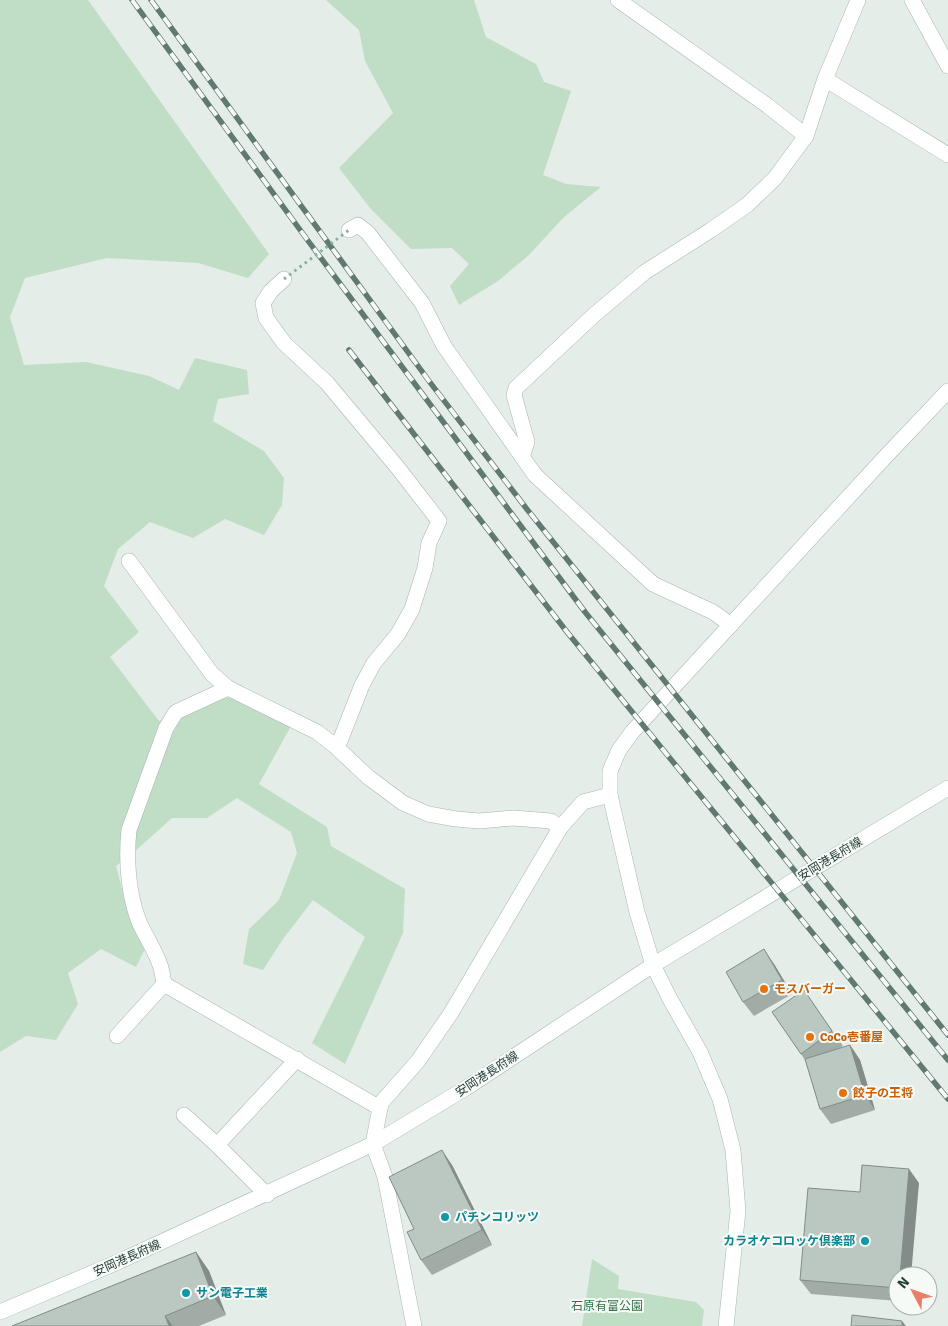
<svg xmlns="http://www.w3.org/2000/svg" width="948" height="1326" font-family="Signika,'Noto Sans JP',sans-serif">
  <style>
    .green { fill: #c0ddc6 }
    .lines { fill: none; stroke-linecap: round; stroke-linejoin: round }
    .street-casing { stroke: #a8b5b0; stroke-width: 16 }
    .secondary-casing { stroke: #a4b8b0; stroke-width: 16 }
    .street { stroke: #fff; stroke-width: 15 }
    .secondary { stroke: #fff; stroke-width: 15 }
    .rail-casing { stroke: #607971; stroke-width: 5.5 }
    .rail { stroke: #f6faf7; stroke-width: 4; stroke-dasharray: 11; stroke-linecap: butt }
    .path-bridge { stroke: #88afa0; stroke-width: 3; stroke-dasharray: 2.5 4; stroke-linecap: butt }
    .wall { fill: #a1aca7 }
    .shaded-wall { fill: #838c88 }
    .building { fill: #bbc8c2; stroke: #838c88 }
    .food-dot { fill: #e8710a; stroke: #f6faf7; stroke-width: 2 }
    .culture-dot { fill: #0f9aa8; stroke: #f6faf7; stroke-width: 2 }
    .labels { text-anchor: middle; stroke-width: 4; stroke-linejoin: round; paint-order: stroke }
    .street-label { font-size: 12px; fill: #253e36; stroke: #f6faf7 }
    .food-label { font-size: 12px; font-weight: bold; fill: #c56008; stroke: #f6faf7; text-anchor: start }
    .culture-label { font-size: 12px; font-weight: bold; fill: #0d838f; stroke: #f6faf7; text-anchor: start }
    .park-label { font-size: 12px; fill: #327247; stroke: #f6faf7 }
  </style>
  <rect width="100%" height="100%" fill="#e5ede9"/>
  <g class="green">
    <path d="M0,0H88L269,254L248,278L198,263L107,258L25,278L10,317L24,365L86,362L149,376L179,390L195,358L247,370L249,394L218,399L213,421L264,451L284,478L282,505L264,535L225,519L193,538L150,522L118,549L104,586L139,632L110,657L159,721L229,697L291,726L259,784L327,827L331,846L405,889L403,933L345,1064L312,1043L365,937L313,900L283,939L263,970L243,964L249,929L279,900L297,853L291,832L237,798L207,818H172L133,853L116,866L127,908L147,945L136,967L101,949L68,973L78,1004L56,1040L26,1036L0,1052Z"/>
    <path d="M326,0H474L486,37L536,64L544,82L571,91L543,175L566,184L601,187L563,218L529,255L498,281L459,305L450,286L469,264L452,248L411,249L370,208L339,168L393,113L365,61L359,30Z"/>
    <path d="M592,1259L619,1276L618,1289L696,1302L704,1310L702,1326H582Z"/>
  </g>
  <g class="lines">
    <defs>
      <g id="street">
        <path d="M618,0L768,106L806,136"/>
        <path d="M912,0L948,66"/>
        <path d="M825,79L948,155"/>
        <path d="M349,230L358,225L368,233L422,303L444,346L535,475L653,584L713,612L731,625"/>
        <path d="M284,279L271,291L263,303L266,318L284,343L327,383L398,468L439,521L429,543L425,568L412,609L398,634L374,663L362,685L340,741L335,746"/>
        <path d="M522,457L527,442L514,395L516,388L594,315L645,272L711,230L747,205L775,178L806,136L825,79L858,0"/>
        <path d="M129,561L212,674L228,688L317,732L335,746L368,777L403,803L428,814L456,819L479,821L513,818L551,821L560,828"/>
        <path d="M164,984C163,978 162,970 160,965C155,949 144,935 138,919C128,892 126,858 129,830L166,728L176,712L228,688"/>
        <path d="M117,1036L164,984L380,1108"/>
        <path d="M184,1115L217,1145L267,1195"/>
        <path d="M217,1145L297,1059"/>
        <path d="M414,1326L385,1177L373,1144L380,1108L381,1103L418,1061L451,1013L560,828L583,802L610,795"/>
      </g>
      <g id="secondary">
        <path d="M0,1312L118,1262L373,1144L466,1088L653,965L948,788"/>
        <path d="M726,1326L738,1211L733,1150L720,1099L700,1052L670,999L653,965L637,912L610,795V771L619,750L633,731L887,455L948,391"/>
      </g>
    </defs>
    <use href="#street" class="street-casing"/>
    <use href="#secondary" class="secondary-casing"/>
    <use href="#street" class="street"/>
    <use href="#secondary" class="secondary"/>
    <defs>
      <g id="rail">
        <path d="M132,0L306,238L585,612L948,1060"/>
        <path d="M151,0L429,381L526,508L948,1035"/>
        <path d="M349,350L567,632L948,1099"/>
      </g>
    </defs>
    <use href="#rail" class="rail-casing"/>
    <use href="#rail" class="rail"/>
    <path class="path-bridge" d="M284,279L349,230"/>
  </g>
  <g class="wall">
    <path d="M774,964L792,994L754,1016L743,1002Z"/>
    <path d="M804,990L843,1046L838,1049L850,1045L860,1060L875,1110L831,1124L820,1109L805,1060L772,1012Z"/>
    <path d="M452,1165L492,1245L432,1275L421,1260Z"/>
    <path d="M919,1183L898,1276V1301L811,1294L800,1280L860,1192Z"/>
    <path d="M196,1252L209,1271L226,1315L199,1326H12Z"/>
  </g>
  <g class="shaded-wall">
    <path d="M764,949L774,964L792,994L782,980Z"/>
    <path d="M850,1045L860,1060L875,1110L865,1095Z"/>
    <path d="M442,1150L452,1165L492,1245L482,1230Z"/>
    <path d="M909,1169L919,1183L911,1276H900Z"/>
    <path d="M196,1252L209,1271L226,1315L213,1296Z"/>
    <path d="M165,1316L173,1326H169Z"/>
    <path d="M902,1321L906,1326H902Z"/>
  </g>
  <g class="building">
    <path d="M764,949L782,980L743,1002L726,972Z"/>
    <path d="M804,990L832,1031L801,1054L772,1012Z"/>
    <path d="M850,1045L865,1095L820,1109L805,1059Z"/>
    <path d="M442,1150L482,1230L421,1260L407,1232L414,1229L389,1177Z"/>
    <path d="M862,1165L909,1169L900,1276H898V1288L800,1280L808,1188L860,1192Z"/>
    <path d="M196,1252L213,1296L165,1316L169,1326H12Z"/>
    <path d="M852,1315L902,1321V1326H851Z"/>
  </g>
  <g class="food-dot">
    <circle cx="764" cy="989" r="5"/>
    <circle cx="810" cy="1037" r="5"/>
    <circle cx="843" cy="1093" r="5"/>
  </g>
  <g class="culture-dot">
    <circle cx="445" cy="1217" r="5"/>
    <circle cx="865" cy="1241" r="5"/>
    <circle cx="186" cy="1293" r="5"/>
  </g>
  <g class="labels">
    <g class="street-label">
      <text transform="translate(830 859) rotate(-31)" y="4">安岡港長府線</text>
      <text transform="translate(487 1074) rotate(-33)" y="4">安岡港長府線</text>
      <text transform="translate(127 1258) rotate(-24)" y="4">安岡港長府線</text>
    </g>
    <g class="food-label">
      <text x="774" y="993">モスバーガー</text>
      <text x="820" y="1041">CoCo壱番屋</text>
      <text x="853" y="1097">餃子の王将</text>
    </g>
    <g class="culture-label">
      <text x="455" y="1221">パチンコリッツ</text>
      <text x="855" y="1245" text-anchor="end">カラオケコロッケ倶楽部</text>
      <text x="196" y="1297">サン電子工業</text>
    </g>
    <g class="park-label">
      <text x="607" y="1310">石原有富公園</text>
    </g>
  </g>
  <g transform="translate(913 1291) rotate(311)"><circle r="24" fill="#f6faf7" stroke="#a2afaa"/>
  <path d="M0-4L9 19L0 12L-9 19Z" fill="#e87f68"/>
  <text y="-8" font-size="14" font-weight="bold" text-anchor="middle" fill="#253e36">N</text>
  </g>
</svg>
